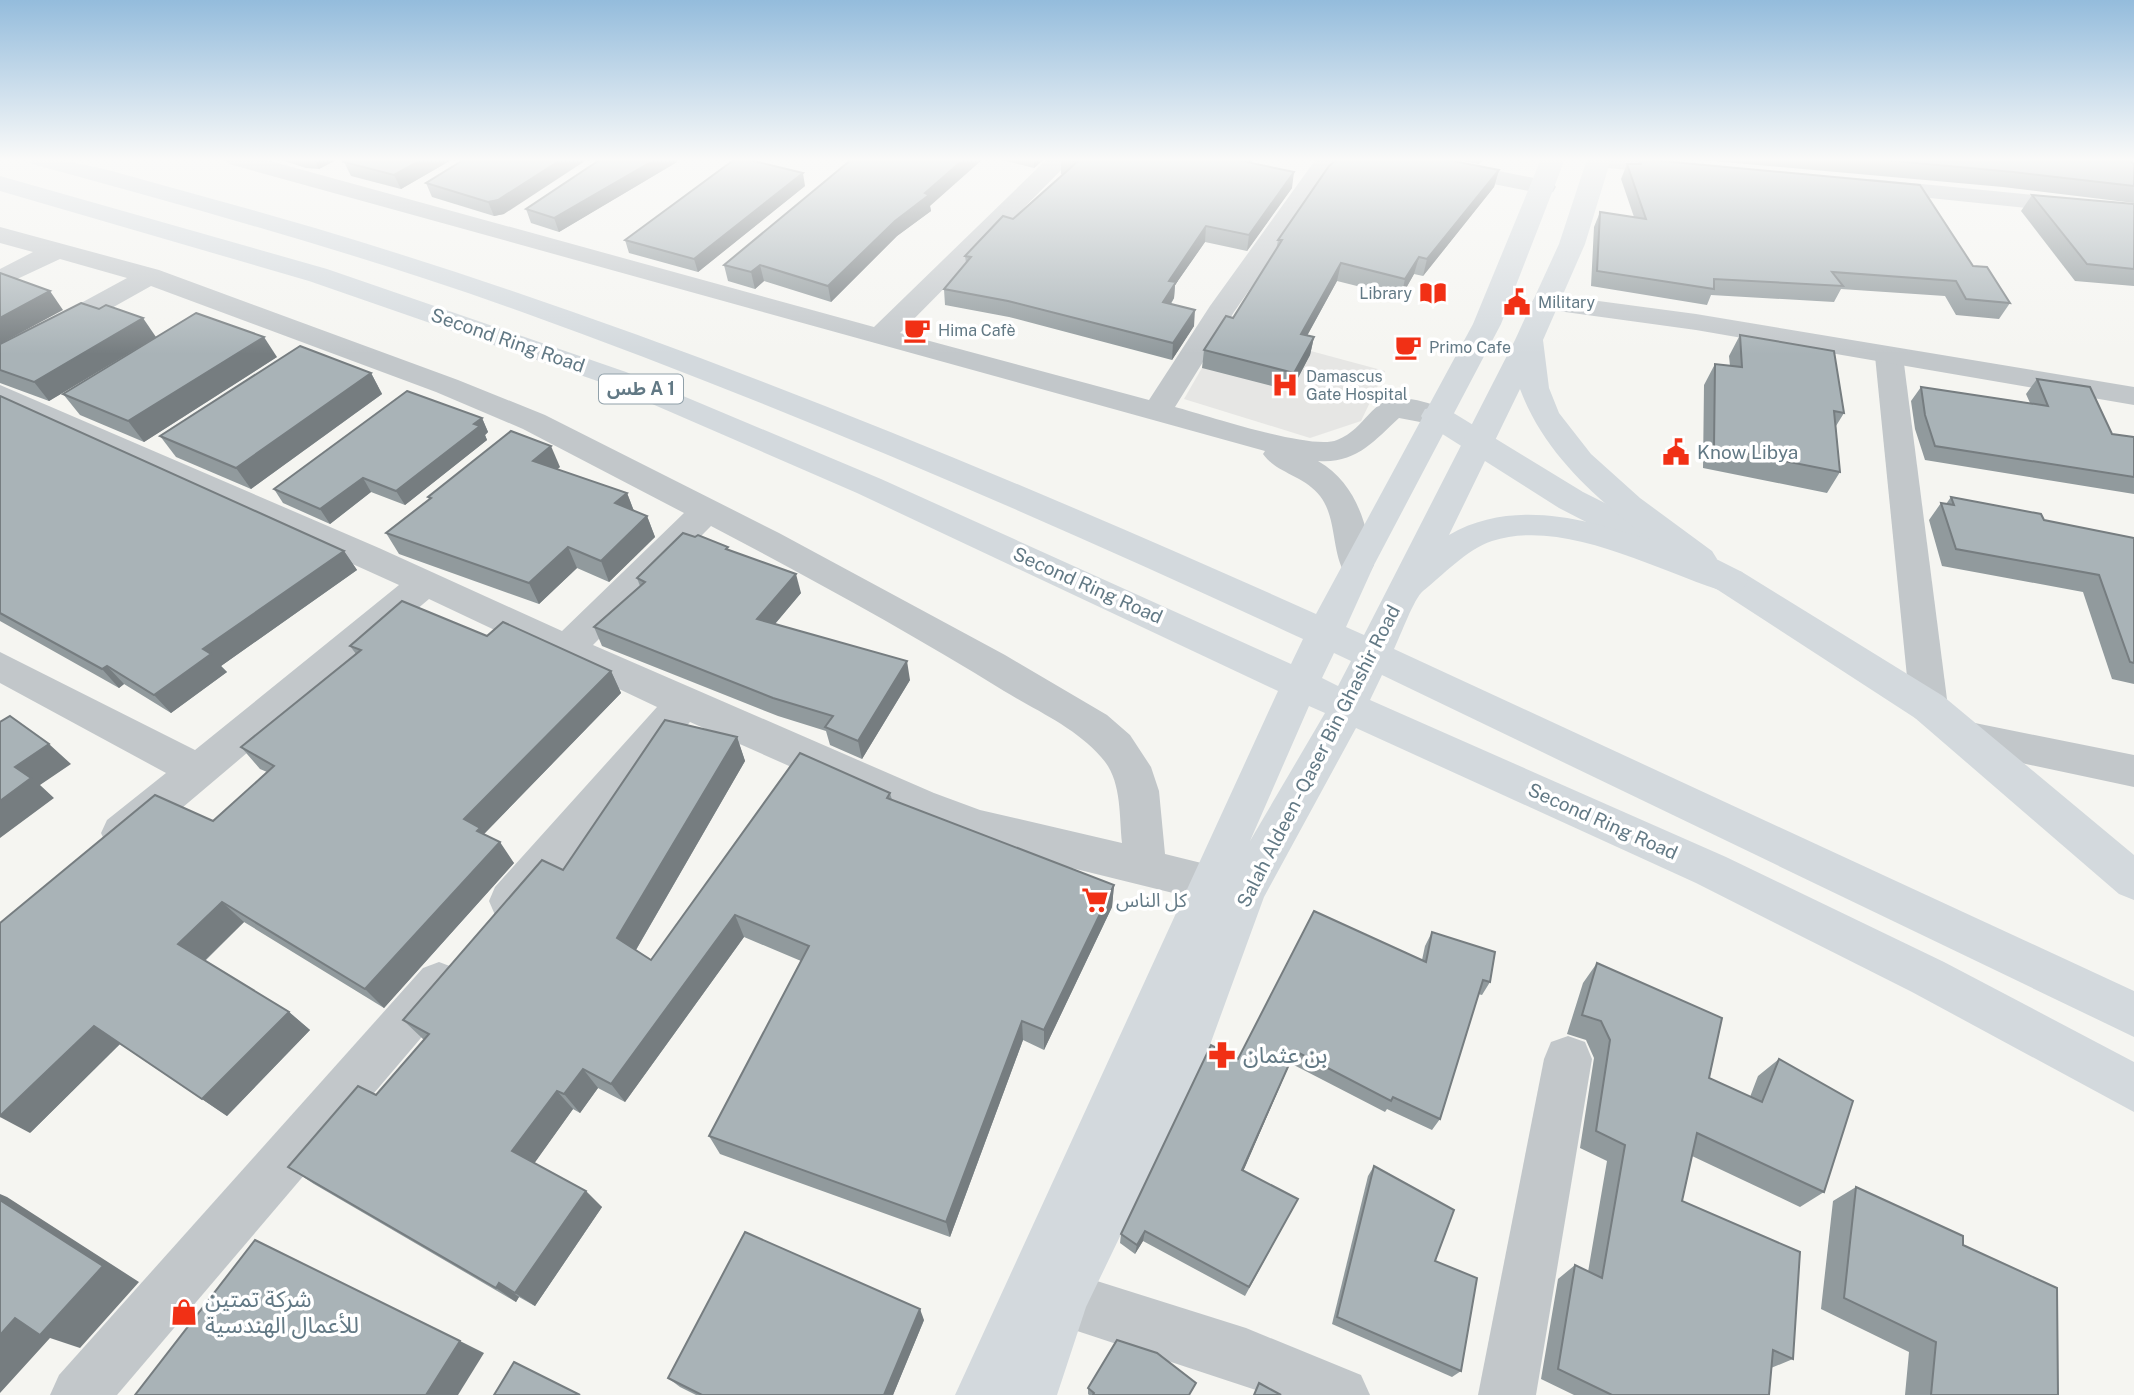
<svg xmlns="http://www.w3.org/2000/svg" width="2134" height="1395" font-family="'Public Sans','Noto Sans Arabic',sans-serif">
  <style>
    .built { fill: #e6e6e4 }
    .lines { fill: none; stroke-linecap: round; stroke-linejoin: round }
    .minor { fill: #c2c7ca; fill-rule: evenodd }
    .tertiary { fill: #c2c7ca; fill-rule: evenodd }
    .secondary { fill: #d3d9dd; fill-rule: evenodd }
    .trunk { fill: #d3d9dd; fill-rule: evenodd }
    .wall { fill: #919a9d }
    .shaded-wall { fill: #767d80 }
    .building { fill: #a9b3b7; stroke: #767d80; stroke-width: 2 }
    .labels { text-anchor: middle; stroke-width: 7; stroke-linejoin: round; paint-order: stroke }
    .far-poi-label { font-size: 16px; fill: #627985; stroke: #fff; text-anchor: start }
    .shield { fill: #fff; stroke: #91a1aa; stroke-width: 2 }
    .shield-label { font-size: 18px; font-weight: bold; fill: #627985 }
    .street-label { font-size: 19px; fill: #627985; stroke: #fff }
    .poi-label { font-size: 19px; fill: #627985; stroke: #fff; text-anchor: start }
    .near-poi-label { font-size: 23px; fill: #627985; stroke: #fff; text-anchor: start }
  </style>
  <rect width="100%" height="100%" fill="#f5f5f1"/>
  <path class="built" d="M1225,328L1385,371L1361,421L1310,438L1184,399Z"/>
  <g class="lines">
    <g class="minor">
      <path d="M225,159H263L874,327L1047,159H1072L900,333L1149,400L1210,306L1316,159H1340L1234,312L1175,407C1206,415 1312,451 1337,440C1374,425 1369,386 1424,402C1434,405 1445,407 1451,416L1447,423L1436,425L1399,418C1374,441 1356,464 1318,461C1357,484 1366,523 1374,565L1369,574L1357,577L1345,574C1331,550 1337,518 1320,496C1305,476 1276,473 1263,454L1265,451L229,164Z"/>
      <path d="M1391,159H1439L1544,180L1553,182L1556,187L1553,192L1544,194L1403,166L1395,164Z"/>
      <path d="M1660,159L1697,164L1701,169L1697,174L1689,176L1598,167L1590,165L1586,160Z"/>
      <path d="M1871,179L2134,205V219L1862,191L1859,186L1862,181Z"/>
      <path d="M0,227L159,270L458,380L545,415L779,533L1005,655L1107,715L1130,735L1151,767L1159,791L1165,854L1258,877L1264,891L1258,905L1242,910L978,845L904,817L690,722L527,915L511,920L495,915L489,901L495,887L657,707L429,599L137,846L122,851L107,846L101,833L107,820L166,773L0,683V652L195,750L399,585L0,405V385L379,548L562,631L684,513L523,429L436,392L151,286L10,365L0,368V347L127,278L60,259L0,287V269L33,252L0,243ZM711,526C810,578 909,632 1004,691C1037,711 1076,728 1101,757C1122,779 1119,815 1122,843L980,810L934,793L593,645Z"/>
      <path d="M1889,347L1899,350L1903,356L1948,707L1943,718L1929,722L1915,718L1910,707L1875,356L1879,350Z"/>
      <path d="M1965,721L2134,755V787L1951,748L1945,737L1951,726Z"/>
      <path d="M439,962L455,968L462,983L455,998L117,1395H50L59,1375L423,968Z"/>
      <path d="M1568,1036L1585,1042L1592,1059L1536,1395H1478L1544,1059L1551,1042Z"/>
      <path d="M1062,1270L1246,1328L1361,1375L1370,1395H1271L1062,1326L1042,1318L1034,1298L1042,1278Z"/>
    </g>
    <path class="tertiary" d="M1546,294L1696,314L2134,387V405L1696,330L1536,308L1532,302L1536,296Z"/>
    <path class="secondary" d="M1436,407L1447,409L1583,492L1742,572L1943,696L2134,855V900L2119,894L1915,718L1718,590L1559,508L1425,423L1421,416L1425,409Z"/>
    <path class="trunk" d="M28,159C77,159 115,172 162,185C213,199 264,213 315,228C657,330 990,468 1316,614L1473,324L1541,159H1565L1501,324L1374,565L1346,627L1364,635L1515,340L1559,244L1587,159H1611L1585,244L1543,340L1549,388L1559,413L1591,454L1640,498L1712,551L1717,559L1715,563L1742,572L1748,581L1742,590L1730,593C1660,573 1566,517 1492,541C1466,550 1443,575 1423,591C1414,598 1400,637 1394,649L2134,991V1037L1382,675L1370,700L1726,857L1944,962L2134,1062V1112L1912,992L1696,883L1356,728L1264,897L1203,1064L1086,1307L1057,1395H955L1278,691L857,493L606,384L309,281L0,191V176L327,269L626,372L881,479L1291,664L1303,639C1047,520 788,408 522,312C361,254 196,209 32,164ZM1520,389C1544,454 1597,499 1650,540C1587,519 1512,498 1449,535ZM1334,653L1351,661L1338,686L1322,678ZM1309,706L1325,713L1250,841Z"/>
  </g>
  <g class="wall">
    <path d="M278,159H338L319,169L306,168Z"/>
    <path d="M453,159L401,189L351,176L344,162Z"/>
    <path d="M465,159L504,214L494,216L432,197L426,183Z"/>
    <path d="M601,159H677V162L559,232L531,223L526,209Z"/>
    <path d="M998,159H1044L1034,168Z"/>
    <path d="M1061,159H1254L1251,163L1292,188L1247,251L1205,242L1175,285L1174,298L1171,304L1194,326L1172,360L1009,317L945,305L944,289L966,263L965,256L1013,219L1064,175L1061,174Z"/>
    <path d="M1452,159H1484L1479,164Z"/>
    <path d="M1640,159L1973,266L2010,303L1999,319L1956,315L1945,296L1841,289L1834,302L1711,295L1707,305L1591,286L1594,227L1600,212L1634,217L1621,179L1627,164H1638Z"/>
    <path d="M1690,159H2129L2134,186V203L2003,187Z"/>
    <path d="M1499,170L1494,187L1423,276L1414,274L1401,297L1337,281L1307,336L1314,337L1310,355L1291,391L1202,368L1204,350L1233,318L1276,250L1278,240Z"/>
    <path d="M805,186L698,272L629,253L625,240Z"/>
    <path d="M2032,195L2134,204V286L2075,281L2021,211Z"/>
    <path d="M930,206L931,211L897,236L831,302L764,281L755,289L728,281L724,265Z"/>
    <path d="M1740,335L1844,413L1836,426L1840,472L1827,493L1703,468L1704,385L1715,364L1730,366L1729,356Z"/>
    <path d="M156,337L49,401L0,383V345Z"/>
    <path d="M277,357L144,442L80,415L63,394Z"/>
    <path d="M371,373L382,394L251,489L176,457L160,436Z"/>
    <path d="M2037,379L2112,434L2134,437V494L1925,460L1915,429L1911,401L1921,387L2030,403L2026,394Z"/>
    <path d="M0,396L344,551L357,570L221,666L227,672L171,713L124,684L119,688L0,621Z"/>
    <path d="M482,418L488,432L485,435L487,440L405,505L371,492L330,524L283,503L274,489Z"/>
    <path d="M560,467L557,469L627,493L634,511L647,516L655,537L609,582L577,568L539,604L399,554L386,533L430,500L428,497Z"/>
    <path d="M1951,497L2044,520L2134,538V684L2112,679L2083,592L1942,566L1929,520L1941,503L1946,504Z"/>
    <path d="M730,551L801,593L775,624L910,680L862,759L830,745L826,731L778,716L602,646L594,627L640,586L637,578Z"/>
    <path d="M487,636L611,671L621,693L484,834L514,863L384,1008L244,922L205,961L289,1012L310,1030L227,1116L120,1044L30,1133L213,821L267,772L260,769L241,747L356,654L350,646Z"/>
    <path d="M737,737L745,761L636,950L651,960L890,793L892,800L1114,885L1112,907L1044,1050L1023,1040L950,1237L720,1154L709,1136L801,961L744,937L625,1102L598,1088L580,1113L573,1109L534,1163L602,1207L535,1306L519,1297L516,1302L314,1184L288,1167L376,1095L424,1040L403,1020L563,870Z"/>
    <path d="M1432,932L1490,982L1482,995L1478,994L1440,1119L1432,1130L1387,1109L1385,1112L1290,1063L1243,1171L1298,1199L1245,1296L1143,1241L1135,1254L1120,1243L1121,1234L1238,1059L1422,960L1425,946Z"/>
    <path d="M1597,963L1709,1078L1750,1097L1758,1076L1779,1059L1824,1192L1800,1207L1692,1156L1682,1201L1793,1359L1771,1368L1769,1395H1574L1541,1379L1558,1279L1575,1265L1588,1272L1607,1161L1580,1148L1594,1058L1586,1040L1567,1034L1583,983Z"/>
    <path d="M1374,1166L1435,1261L1461,1371L1452,1377L1332,1324L1368,1176Z"/>
    <path d="M1856,1187L1963,1245L2058,1395H1905L1909,1352L1821,1309L1833,1201Z"/>
    <path d="M924,1320L893,1395H696L680,1387L668,1378Z"/>
    <path d="M1088,1388L1190,1395H1089L1088,1394Z"/>
  </g>
  <g class="shaded-wall">
    <path d="M314,159H338L319,169Z"/>
    <path d="M423,159H453L401,189L394,175Z"/>
    <path d="M562,159H588L504,214L494,216L488,202Z"/>
    <path d="M656,159H677V162L559,232L554,218Z"/>
    <path d="M964,159H983L930,206L931,211L897,236L831,302L828,286L925,193Z"/>
    <path d="M1034,159H1044L1034,168Z"/>
    <path d="M1244,159H1254L1240,177L1242,161Z"/>
    <path d="M1499,170L1494,187L1423,276L1427,259Z"/>
    <path d="M1294,172L1292,188L1247,251L1249,235Z"/>
    <path d="M803,173L805,186L698,272L694,259Z"/>
    <path d="M1206,226L1205,242L1175,285L1174,298L1161,318L1163,302L1169,281Z"/>
    <path d="M1419,257L1414,274L1401,297L1405,279Z"/>
    <path d="M1341,263L1337,281L1298,352L1301,334Z"/>
    <path d="M760,265L764,281L755,289L751,272Z"/>
    <path d="M50,291L63,310L0,344V318Z"/>
    <path d="M1195,310L1194,326L1172,360L1173,343Z"/>
    <path d="M143,318L156,337L49,401L34,382Z"/>
    <path d="M264,337L277,357L144,442L128,421Z"/>
    <path d="M1314,337L1310,355L1291,391L1294,373Z"/>
    <path d="M371,373L382,394L251,489L236,468Z"/>
    <path d="M482,418L488,432L485,435L487,440L405,505L396,491Z"/>
    <path d="M551,446L560,467L542,482L533,461Z"/>
    <path d="M363,478L371,492L330,524L320,509Z"/>
    <path d="M627,493L635,514L615,503Z"/>
    <path d="M647,516L655,537L609,582L601,561Z"/>
    <path d="M568,547L577,568L539,604L529,583Z"/>
    <path d="M344,551L357,570L221,666L227,672L171,713L154,695L203,649Z"/>
    <path d="M796,574L801,593L763,638L757,619Z"/>
    <path d="M907,661L910,680L862,759L858,741Z"/>
    <path d="M107,666L124,684L119,688L102,669Z"/>
    <path d="M611,671L621,693L484,834L494,848L500,842L514,863L384,1008L365,989L464,819Z"/>
    <path d="M737,737L745,761L630,960L617,938Z"/>
    <path d="M49,744L71,764L40,785L54,798L0,838V801L15,767Z"/>
    <path d="M1114,885L1112,907L1044,1050V1030Z"/>
    <path d="M222,902L244,922L201,964L178,944Z"/>
    <path d="M735,915L744,937L625,1102L611,1084Z"/>
    <path d="M289,1012L310,1030L227,1116L202,1099Z"/>
    <path d="M1022,1021L1023,1040L950,1237L946,1222Z"/>
    <path d="M94,1026L120,1044L30,1133L0,1117V1116Z"/>
    <path d="M1295,1051L1290,1063L1239,1181L1242,1170Z"/>
    <path d="M583,1069L598,1088L580,1113L564,1094Z"/>
    <path d="M557,1091L573,1109L531,1168L512,1151Z"/>
    <path d="M586,1191L602,1207L535,1306L515,1293Z"/>
    <path d="M0,1194L7,1197L139,1282L80,1348L50,1338L0,1393Z"/>
    <path d="M1145,1231L1143,1241L1135,1254L1137,1245Z"/>
    <path d="M499,1283L519,1297L516,1302L496,1288Z"/>
    <path d="M920,1309L924,1320L893,1395H884Z"/>
    <path d="M460,1341L484,1353L458,1395H426Z"/>
  </g>
  <g class="building">
    <path d="M349,159H423L394,175L344,162Z"/>
    <path d="M465,159H562L498,200L488,202L426,183Z"/>
    <path d="M601,159H656L554,218L526,209Z"/>
    <path d="M735,159H746L803,173L694,259L625,240Z"/>
    <path d="M852,159H964L925,193L929,195L895,221L828,286L760,265L751,272L724,265Z"/>
    <path d="M1063,159H1244L1242,161L1294,172L1249,235L1206,226L1169,281L1176,282L1163,302L1195,310L1173,343L1008,301L944,289L971,257L965,256L1003,216L1013,219L1077,162Z"/>
    <path d="M1337,159H1443L1499,170L1427,259L1419,257L1405,279L1341,263L1301,334L1314,337L1294,373L1204,350L1226,316L1233,318L1282,240H1278L1329,166Z"/>
    <path d="M1640,159L1920,185L1973,266L1987,267L2010,303L1966,299L1956,281L1832,272L1843,286L1714,279V289L1597,271L1600,212L1646,219L1627,164H1641Z"/>
    <path d="M1873,159H2129L2134,164V186L2013,172Z"/>
    <path d="M2032,195L2134,204V269L2087,264Z"/>
    <path d="M0,273L50,291L0,318Z"/>
    <path d="M81,303L99,309L106,305L143,318L34,382L0,370V344Z"/>
    <path d="M196,313L264,337L128,421L63,394Z"/>
    <path d="M1740,335L1834,351L1844,413L1834,411L1840,472L1714,447L1715,364L1742,367Z"/>
    <path d="M300,346L371,373L236,468L160,436Z"/>
    <path d="M2037,379L2090,387L2112,434L2134,437V477L1935,446L1925,415L1921,387L2048,406Z"/>
    <path d="M407,391L482,418L474,424L480,426L396,491L363,478L320,509L274,489Z"/>
    <path d="M0,396L344,551L203,649L211,654L154,695L107,666L102,669L0,613Z"/>
    <path d="M511,431L551,446L533,461L627,493L615,503L647,516L601,561L568,547L529,583L386,533L431,498L428,497Z"/>
    <path d="M1951,497L2041,514L2044,520L2134,538V663L2130,662L2099,575L1956,549L1941,503L1954,505Z"/>
    <path d="M683,533L695,537L698,535L728,547L726,549L796,574L757,619L907,661L858,741L825,727L833,716L773,698L594,627L645,582L637,578Z"/>
    <path d="M402,601L487,636L503,622L611,671L464,819L480,828L477,831L500,842L365,989L222,902L178,944L289,1012L202,1099L94,1026L0,1116V923L155,795L213,821L274,766L241,747L361,650L350,646Z"/>
    <path d="M10,716L49,744L15,767L31,778L0,801V722Z"/>
    <path d="M665,720L737,737L617,938L651,960L800,753L890,793L887,798L1114,885L1044,1030L1022,1021L946,1222L709,1136L809,946L735,915L611,1084L583,1069L564,1094L557,1091L512,1151L586,1191L515,1293L499,1283L496,1288L288,1167L358,1086L376,1095L429,1034L403,1020L542,860L563,870Z"/>
    <path d="M1314,911L1426,962L1432,932L1495,952L1490,982L1483,980L1440,1119L1393,1097L1391,1101L1295,1051L1242,1170L1298,1199L1249,1287L1145,1231L1137,1245L1121,1234L1211,1045L1238,1059Z"/>
    <path d="M1597,963L1722,1018L1709,1078L1762,1102L1779,1059L1853,1101L1824,1192L1697,1133L1682,1201L1800,1252L1793,1359L1773,1350L1769,1395H1612L1558,1369L1575,1265L1602,1278L1625,1145L1596,1131L1610,1040L1601,1021L1582,1015Z"/>
    <path d="M1374,1166L1454,1210L1435,1261L1477,1278L1461,1371L1337,1317Z"/>
    <path d="M1856,1187L1963,1236V1245L2057,1288L2058,1395H1931L1936,1342L1844,1298Z"/>
    <path d="M0,1200L103,1266L40,1335L15,1318L0,1335Z"/>
    <path d="M745,1232L920,1309L884,1395H702L668,1378Z"/>
    <path d="M255,1240L460,1341L426,1395H135Z"/>
    <path d="M1117,1340L1157,1353L1196,1383L1189,1395H1093L1094,1393L1088,1388Z"/>
    <path d="M514,1362L580,1395H494Z"/>
    <path d="M1259,1383L1281,1395H1254Z"/>
  </g>
  <linearGradient id="sky" x2="0" y2="1"><stop stop-color="#94bcdc"/><stop offset="0.45" stop-color="#fafaf9"/><stop offset="1" stop-color="#fafaf9" stop-opacity="0"/></linearGradient>
  <rect width="2134" height="354" fill="url(#sky)"/>
  <defs>
    <symbol id="library-bare" viewBox="-9 -9 18 18"><path d="M-6-4Q-3-5.5-.7-3.5V5Q-3 3-6 4ZM6-4Q3-5.5 .7-3.5V5Q3 3 6 4Z" fill="#f13015" stroke="#fff" stroke-width="2.5" paint-order="stroke"/></symbol>
    <symbol id="civic-bare" viewBox="-9 -9 18 18"><path d="M-.6-6.5H3V-4.5H.6V-3L4-1V1h2V6H-6V1h2V-1L-.6-3ZM-1.2 2.5V6h2.4V2.5Z" fill="#f13015" stroke="#fff" stroke-width="2.5" paint-order="stroke"/></symbol>
    <symbol id="cafe-bare" viewBox="-9 -9 18 18"><path d="M-5.5-4.5H6V0H3Q3 3.5 0 3.5H-2.5Q-5.5 3.5-5.5 0ZM3-3.2v2h1.7v-2ZM-6 4.5H4V6H-6Z" fill="#f13015" stroke="#fff" stroke-width="2.5" paint-order="stroke"/></symbol>
    <symbol id="hospital-bare" viewBox="-9 -9 18 18"><path d="M-5-5h3v3.5h4V-5h3V5h-3V1.5h-4V5h-3Z" fill="#f13015" stroke="#fff" stroke-width="2.5" paint-order="stroke"/></symbol>
    <symbol id="supermarket-bare" viewBox="-9 -9 18 18"><path d="M-6-5.5h2.5l.6 2H6L4.5 2H-2.5L-4.4-4H-6ZM-1.5 3.2a1.3 1.3 0 1 0 .1 0ZM3 3.2a1.3 1.3 0 1 0 .1 0Z" fill="#f13015" stroke="#fff" stroke-width="2.5" paint-order="stroke"/></symbol>
    <symbol id="pharmacy-bare" viewBox="-9 -9 18 18"><path d="M-2-6h4v4h4v4h-4v4h-4v-4h-4v-4h4Z" fill="#f13015" stroke="#fff" stroke-width="2.5" paint-order="stroke"/></symbol>
    <symbol id="shop-bare" viewBox="-9 -9 18 18"><path d="M-5-2.5h2.3a2.7 3.5 0 0 1 5.4 0H5L5.5 6h-11ZM-1.5-2.5h3a1.5 2.3 0 0 0-3 0Z" fill="#f13015" stroke="#fff" stroke-width="2.5" paint-order="stroke"/></symbol>
  </defs>
  <g fill-rule="evenodd">
    <use href="#library-bare" x="1414" y="274" width="38" height="38"/>
    <use href="#civic-bare" x="1498" y="283" width="38" height="38"/>
    <use href="#cafe-bare" x="898" y="311" width="38" height="38"/>
    <use href="#cafe-bare" x="1389" y="328" width="38" height="38"/>
    <use href="#hospital-bare" x="1266" y="366" width="38" height="38"/>
    <use href="#civic-bare" x="1657" y="433" width="38" height="38"/>
    <use href="#supermarket-bare" x="1076" y="881" width="38" height="38"/>
    <use href="#pharmacy-bare" x="1203" y="1036" width="38" height="38"/>
    <use href="#shop-bare" x="165" y="1293" width="38" height="38"/>
  </g>
  <g class="labels">
    <g class="far-poi-label">
      <text x="1412" y="299" text-anchor="end">Library</text>
      <text x="1538" y="308">Military</text>
      <text x="938" y="336">Hima Cafè</text>
      <text x="1429" y="353">Primo Cafe</text>
      <text x="1306" y="382">Damascus<tspan x="1306" dy="18">Gate Hospital</tspan></text>
    </g>
    <rect class="shield" x="599" y="374.5" width="84" height="29" rx="5"/>
    <g class="shield-label">
      <text x="641" y="395">طس A 1</text>
    </g>
    <g class="street-label">
      <text transform="translate(508 340) rotate(19)" y="7">Second Ring Road</text>
      <text transform="translate(1088 585) rotate(24)" y="7">Second Ring Road</text>
      <text transform="translate(1318 756) rotate(-63)" y="7">Salah Aldeen - Qaser Bin Ghashir Road</text>
      <text transform="translate(1603 821) rotate(24)" y="7">Second Ring Road</text>
    </g>
    <g class="poi-label">
      <text x="1697" y="459">Know Libya</text>
      <text x="1116" y="907">كل الناس</text>
    </g>
    <g class="near-poi-label">
      <text x="1243" y="1063">بن عثمان</text>
      <text x="205" y="1307">شركة تمتين<tspan x="205" dy="26">للأعمال الهندسية</tspan></text>
    </g>
  </g>
</svg>
